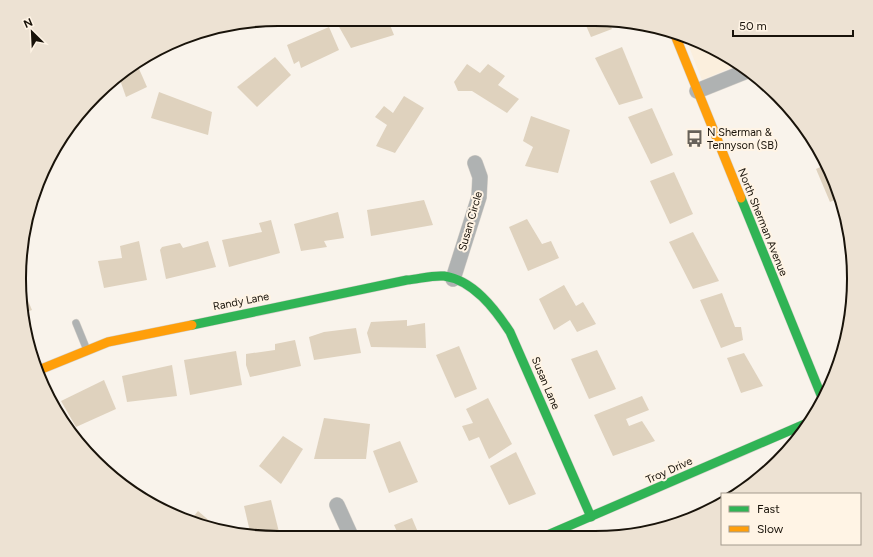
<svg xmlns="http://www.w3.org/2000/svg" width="873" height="557" font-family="Figtree,sans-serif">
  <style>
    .built { fill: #fbefdd }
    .building { fill: #dfd2be }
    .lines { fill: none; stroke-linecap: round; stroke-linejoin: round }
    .lane-casing { stroke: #d4cfc8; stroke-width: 8 }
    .street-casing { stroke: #d4cfc8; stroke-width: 16 }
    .fast-casing { stroke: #d4cfc8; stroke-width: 10 }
    .slow-casing { stroke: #d4cfc8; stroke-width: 10 }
    .lane { stroke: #afb2b2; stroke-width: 7 }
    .street { stroke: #afb2b2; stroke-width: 15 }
    .fast { stroke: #30b455; stroke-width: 9 }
    .slow { stroke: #ff9f0a; stroke-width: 9 }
    .labels { text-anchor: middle; stroke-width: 4; stroke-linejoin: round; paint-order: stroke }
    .poi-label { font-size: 11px; fill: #19130a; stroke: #fff4e5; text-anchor: start }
    .street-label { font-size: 11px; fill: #19130a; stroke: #fff4e5 }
    .rim { fill: none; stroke: #19130a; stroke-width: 2 }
  </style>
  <rect width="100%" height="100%" fill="#f9f3eb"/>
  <path class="built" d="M686,39L709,46L738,65L702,80Z"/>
  <g class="building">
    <path d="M353,19L388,20L394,35L351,48L338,25Z"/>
    <path d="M584,21H608L612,29L591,37Z"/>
    <path d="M329,27L339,50L301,68L299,61L294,64L287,45Z"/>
    <path d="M622,47L643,98L619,105L595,58Z"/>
    <path d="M275,57L291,75L257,107L237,87Z"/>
    <path d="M136,62L147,87L126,97L119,77Z"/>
    <path d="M467,64L480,73L488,64L505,76L498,85L519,99L507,113L472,91H458L454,82Z"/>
    <path d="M159,92L212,112L208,135L151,118Z"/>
    <path d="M404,96L424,108L395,153L376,146L387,125L375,117L384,106L393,113Z"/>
    <path d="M652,108L673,155L651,164L628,117Z"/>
    <path d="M531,116L570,130L558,173L525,166L533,147L523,141Z"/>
    <path d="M827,164L837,199L830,202L816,169Z"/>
    <path d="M674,172L693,214L670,224L650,181Z"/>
    <path d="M424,200L433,225L371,236L367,210Z"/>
    <path d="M338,212L344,238L324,241L327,247L301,251L294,224Z"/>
    <path d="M527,219L542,244L551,241L559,258L528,271L509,227Z"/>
    <path d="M271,220L280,253L229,267L222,240L262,232L259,223Z"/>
    <path d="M693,232L719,281L693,289L669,242Z"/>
    <path d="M139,241L147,280L104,288L98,261L122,258L120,246Z"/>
    <path d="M208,241L216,267L166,279L160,250L162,247L180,243L183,248Z"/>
    <path d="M20,282L32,310L24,313Z"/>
    <path d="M564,285L576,306L583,302L596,324L577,332L570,320L554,330L539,299Z"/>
    <path d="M722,293L735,327H741L743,340L721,348L700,300Z"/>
    <path d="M407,320V326L425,323L426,348L371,347L367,333L371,322Z"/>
    <path d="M356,328L361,353L314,360L309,337L324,332Z"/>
    <path d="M295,340L301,366L250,377L246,365V354L275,350V344Z"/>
    <path d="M459,346L477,389L455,398L436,355Z"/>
    <path d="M597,350L616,389L589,399L571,359Z"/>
    <path d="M236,351L242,385L190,395L184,360Z"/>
    <path d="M744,353L763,386L741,393L727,358Z"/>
    <path d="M172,365L177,396L127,402L122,376Z"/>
    <path d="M104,380L116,409L76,427L61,401Z"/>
    <path d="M642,396L649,410L626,419L629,426L642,421L655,441L613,456L594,415Z"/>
    <path d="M488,398L512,444L489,459L479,437L469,441L462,426L473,423L466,409Z"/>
    <path d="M324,418L370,424L366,459H314Z"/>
    <path d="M283,436L303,449L281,484L259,466Z"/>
    <path d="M400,441L418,482L389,493L373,451Z"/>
    <path d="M516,452L536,494L509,505L490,466Z"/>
    <path d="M271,500L280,536H251L244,506Z"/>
    <path d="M198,511L219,529L190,521Z"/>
    <path d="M412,518L420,537L399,536L394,525Z"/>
  </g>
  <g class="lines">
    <defs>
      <path id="lane" d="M76,323L87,350"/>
      <g id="street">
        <path d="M697,91L747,71"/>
        <path d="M453,279L479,197L480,177L475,163"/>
        <path d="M337,505L351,536"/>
      </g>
      <g id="fast">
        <path d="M741,198L821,395"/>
        <path d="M192,325L407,280C419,279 432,275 444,276C473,280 495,309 510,332L591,517"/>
        <path d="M543,537L805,424"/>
      </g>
      <g id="slow">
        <path d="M675,35L741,198"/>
        <path d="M39,370L108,342L192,325"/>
      </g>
    </defs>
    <use href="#lane" class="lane-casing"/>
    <use href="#street" class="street-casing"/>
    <use href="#fast" class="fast-casing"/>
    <use href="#slow" class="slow-casing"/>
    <use href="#lane" class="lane"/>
    <use href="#street" class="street"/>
    <use href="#fast" class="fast"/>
    <use href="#slow" class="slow"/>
  </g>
  <defs>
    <symbol id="bus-bare" viewBox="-9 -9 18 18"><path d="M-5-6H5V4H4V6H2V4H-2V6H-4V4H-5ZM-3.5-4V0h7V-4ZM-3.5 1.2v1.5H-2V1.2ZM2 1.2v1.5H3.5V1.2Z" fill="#676159" stroke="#fff4e5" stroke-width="2.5" paint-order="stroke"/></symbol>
  </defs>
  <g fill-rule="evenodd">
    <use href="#bus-bare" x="682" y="126" width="25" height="25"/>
  </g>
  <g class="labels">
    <g class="poi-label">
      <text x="707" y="136">N Sherman &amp;<tspan x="707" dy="13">Tennyson (SB)</tspan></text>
    </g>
    <g class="street-label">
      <text transform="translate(470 221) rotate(-74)" y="4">Susan Circle</text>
      <text transform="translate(763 222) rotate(68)" y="4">North Sherman Avenue</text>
      <text transform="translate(241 301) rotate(-11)" y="4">Randy Lane</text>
      <text transform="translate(546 383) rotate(67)" y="4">Susan Lane</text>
      <text transform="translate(669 470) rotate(-24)" y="4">Troy Drive</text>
    </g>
  </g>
  <path d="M0 0H873V557H0ZM278 26H595A252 252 0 0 1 847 278V279A252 252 0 0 1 595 531H278A252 252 0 0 1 26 279V278A252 252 0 0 1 278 26Z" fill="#ede2d3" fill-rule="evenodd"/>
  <path class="rim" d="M278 26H595A252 252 0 0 1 847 278V279A252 252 0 0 1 595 531H278A252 252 0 0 1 26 279V278A252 252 0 0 1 278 26Z"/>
  <rect x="721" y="493" width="140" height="52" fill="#fff4e5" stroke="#a39a8d"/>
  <rect x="729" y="506" width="20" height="6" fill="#30b455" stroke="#a39a8d"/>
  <text x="757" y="513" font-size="12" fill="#19130a">Fast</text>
  <rect x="729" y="526" width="20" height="6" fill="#ff9f0a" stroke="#a39a8d"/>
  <text x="757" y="533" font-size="12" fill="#19130a">Slow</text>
  <g transform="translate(32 32) rotate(336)" stroke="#fff4e5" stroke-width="3" paint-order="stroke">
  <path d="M0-3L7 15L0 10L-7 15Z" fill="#19130a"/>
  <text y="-6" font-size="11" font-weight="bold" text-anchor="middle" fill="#19130a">N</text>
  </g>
  <path d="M733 30v6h120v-6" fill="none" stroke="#19130a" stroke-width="2"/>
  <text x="739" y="30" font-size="12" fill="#19130a" stroke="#fff4e5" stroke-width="3" paint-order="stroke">50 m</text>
</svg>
